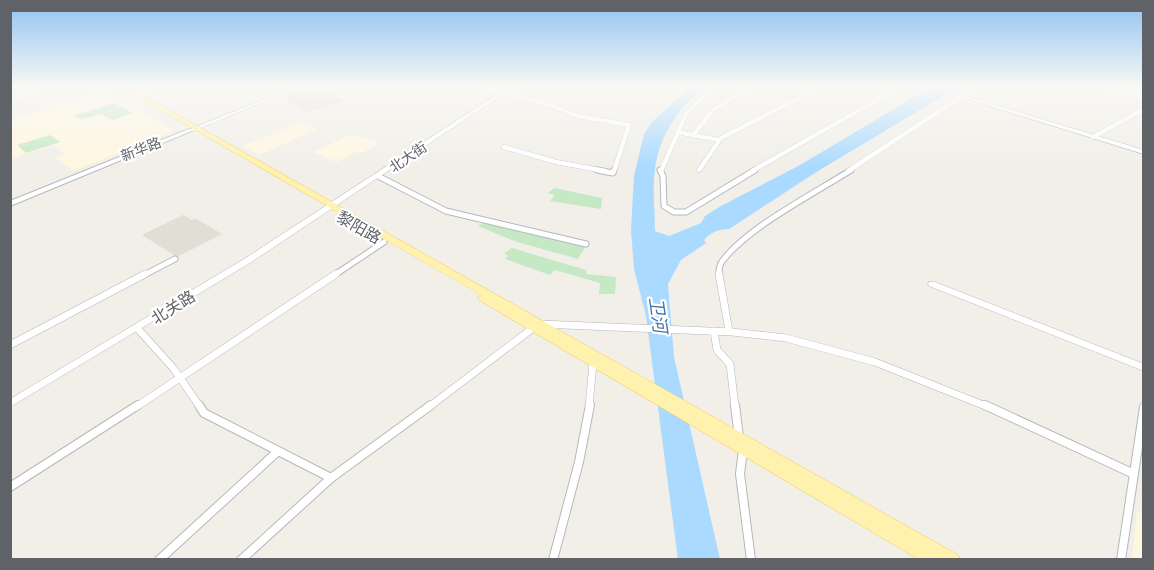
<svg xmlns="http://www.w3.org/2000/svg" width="1154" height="570" font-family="'DM Sans','Noto Sans SC',sans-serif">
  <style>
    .commercial { fill: #fef7e0 }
    .education { fill: #e1ded6 }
    .green { fill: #c5e8c5 }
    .water { fill: #aadaff }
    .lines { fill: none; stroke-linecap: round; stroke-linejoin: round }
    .minor-far3-casing { stroke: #b5b8bc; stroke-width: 5 }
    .minor-far2-casing { stroke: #b5b8bc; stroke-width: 7 }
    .minor-far1-casing { stroke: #b5b8bc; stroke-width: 8 }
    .minor-casing { stroke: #b5b8bc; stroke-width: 10 }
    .tertiary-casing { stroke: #b5b8bc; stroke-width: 1 }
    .secondary-casing { stroke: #b6babf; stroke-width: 2 }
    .primary-casing { stroke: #f2c960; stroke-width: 1 }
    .minor-far3 { stroke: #fff; stroke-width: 4.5 }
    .minor-far2 { stroke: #fff; stroke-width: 5 }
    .minor-far1 { stroke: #fff; stroke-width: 7 }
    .minor { stroke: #fff; stroke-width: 8 }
    .tertiary { fill: #fff; fill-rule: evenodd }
    .secondary { fill: #fff; fill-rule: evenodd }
    .primary { fill: #fff2af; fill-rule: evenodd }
    .labels { text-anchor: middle; stroke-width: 4.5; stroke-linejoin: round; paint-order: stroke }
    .far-street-label { font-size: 14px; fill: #5f6368; stroke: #fff }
    .street-label { font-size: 16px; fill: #5f6368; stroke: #fff }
    .water-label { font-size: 18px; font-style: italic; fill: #4174aa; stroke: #fff }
  </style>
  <rect width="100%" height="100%" fill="#f1efe8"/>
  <g class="commercial">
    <path d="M104,91L174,131L74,171L56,158L66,154L54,145L11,159V119Z"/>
    <path d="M302,122L317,129L259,155L242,146Z"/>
    <path d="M353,134L379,143L362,153L357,151L337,162L312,152Z"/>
    <path d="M1137,511L1143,514V559H1132Z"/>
  </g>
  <g class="education">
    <path d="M311,87L326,92L345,101L306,112L290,103L287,97Z"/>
    <path d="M183,215L192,220L195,218L222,234L177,257L142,235Z"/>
  </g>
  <g class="green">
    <path d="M114,103L132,113L113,120L101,114L81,119L74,116Z"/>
    <path d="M50,135L60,142L26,153L17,145Z"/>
    <path d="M554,188L602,198L601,209L550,201L555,195L548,193Z"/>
    <path d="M485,222L586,246L578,259L514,241L478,226Z"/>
    <path d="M512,248L586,270V274L616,277L615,294H599L600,283L555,270L550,275L505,259L508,256L504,253Z"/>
  </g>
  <path class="water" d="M691,87H707C679,104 659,137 655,169C652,189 655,211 655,231L669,236L701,223L705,216L721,206L800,165L931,87H958L818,171L729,229C720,229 710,232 704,240L706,243L681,260L668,284L674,357L720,559L678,560L646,316L634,269L631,230L634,176L644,134L651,123Z"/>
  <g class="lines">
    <defs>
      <g id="minor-far3">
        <path d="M480,87L547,104L578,116L629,125L614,171"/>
        <path d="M1103,87L1144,98"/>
        <path d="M134,93L155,87"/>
        <path d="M10,101L42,87"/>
        <path d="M677,132L719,140"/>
        <path d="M693,135L713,110L751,87"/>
        <path d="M1093,137L1144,109"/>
        <path d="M504,147L556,162L605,171"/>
        <path d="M699,170L721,138L820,87"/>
        <path d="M661,171L686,114L703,96L715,87"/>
        <path d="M752,171L900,87"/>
        <path d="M848,171L976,87"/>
      </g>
      <g id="minor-far2">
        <path d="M597,170L613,173L614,170"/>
        <path d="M660,170L663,176L664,206L674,212H686L755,170"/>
        <path d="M378,176L446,211L586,244"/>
        <path d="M142,276L175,259"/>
        <path d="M333,276L384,242"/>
        <path d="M719,276C719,269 719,264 724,259C750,226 815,193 851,170"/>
      </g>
      <g id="minor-far1">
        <path d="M719,274L729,331"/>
        <path d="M540,324L732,332L786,338L875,362L988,407"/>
        <path d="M138,329L174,369L200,407"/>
        <path d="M714,331L717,350L730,364L735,407"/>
        <path d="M10,345L145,274"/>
        <path d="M136,407L336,274"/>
        <path d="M429,407L533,328"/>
        <path d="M589,407L593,363"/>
      </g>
      <g id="minor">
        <path d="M199,405L204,413L331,478"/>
        <path d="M735,405L739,437"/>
        <path d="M985,405L1134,474"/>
        <path d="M743,449L740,474L751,560"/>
        <path d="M10,487L138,405"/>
        <path d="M159,560L277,452"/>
        <path d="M241,560L331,478L431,405"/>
        <path d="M553,560L579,462L590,405"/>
        <path d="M1121,560L1144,407"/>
      </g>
      <g id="tertiary">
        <path d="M14,87H22L10,91V88Z"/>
        <path d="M294,87H301L193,131L188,130Z"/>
        <path d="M508,87H514L250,263L10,407V399L244,259Z"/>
        <path d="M928,87H936L1144,150V154Z"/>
        <path d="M929,282H935L1144,364V371L929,286L928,284Z"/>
      </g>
      <path id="secondary" d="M189,129L194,130L10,206V201Z"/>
      <path id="primary" d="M121,87H128L958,555L960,560H920L479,300L477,298L481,295Z"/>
    </defs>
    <use href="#minor-far3" class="minor-far3-casing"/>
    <use href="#minor-far2" class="minor-far2-casing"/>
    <use href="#minor-far1" class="minor-far1-casing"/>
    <use href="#minor" class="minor-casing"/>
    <use href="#tertiary" class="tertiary-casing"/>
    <use href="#secondary" class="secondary-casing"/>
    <use href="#primary" class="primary-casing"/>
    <use href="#minor-far3" class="minor-far3"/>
    <use href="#minor-far2" class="minor-far2"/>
    <use href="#minor-far1" class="minor-far1"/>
    <use href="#minor" class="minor"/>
    <use href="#tertiary" class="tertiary"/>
    <use href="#secondary" class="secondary"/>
    <use href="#primary" class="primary"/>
  </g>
  <linearGradient id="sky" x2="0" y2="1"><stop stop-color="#8fc3f1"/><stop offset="0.52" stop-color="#f9f8f5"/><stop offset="1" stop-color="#f9f8f5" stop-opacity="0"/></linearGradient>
  <rect width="1154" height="167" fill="url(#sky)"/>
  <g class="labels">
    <g class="far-street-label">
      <text transform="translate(141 149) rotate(-21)" y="5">新华路</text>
      <text transform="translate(408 157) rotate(-34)" y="5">北大街</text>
    </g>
    <g class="street-label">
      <text transform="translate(359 227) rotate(30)" y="6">黎阳路</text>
      <text transform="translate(173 307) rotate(-32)" y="6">北关路</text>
    </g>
    <g class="water-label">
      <text transform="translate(658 315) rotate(82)" y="6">卫河</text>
    </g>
  </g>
  <rect width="1154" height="570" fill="none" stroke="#5f6368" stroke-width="24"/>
</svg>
